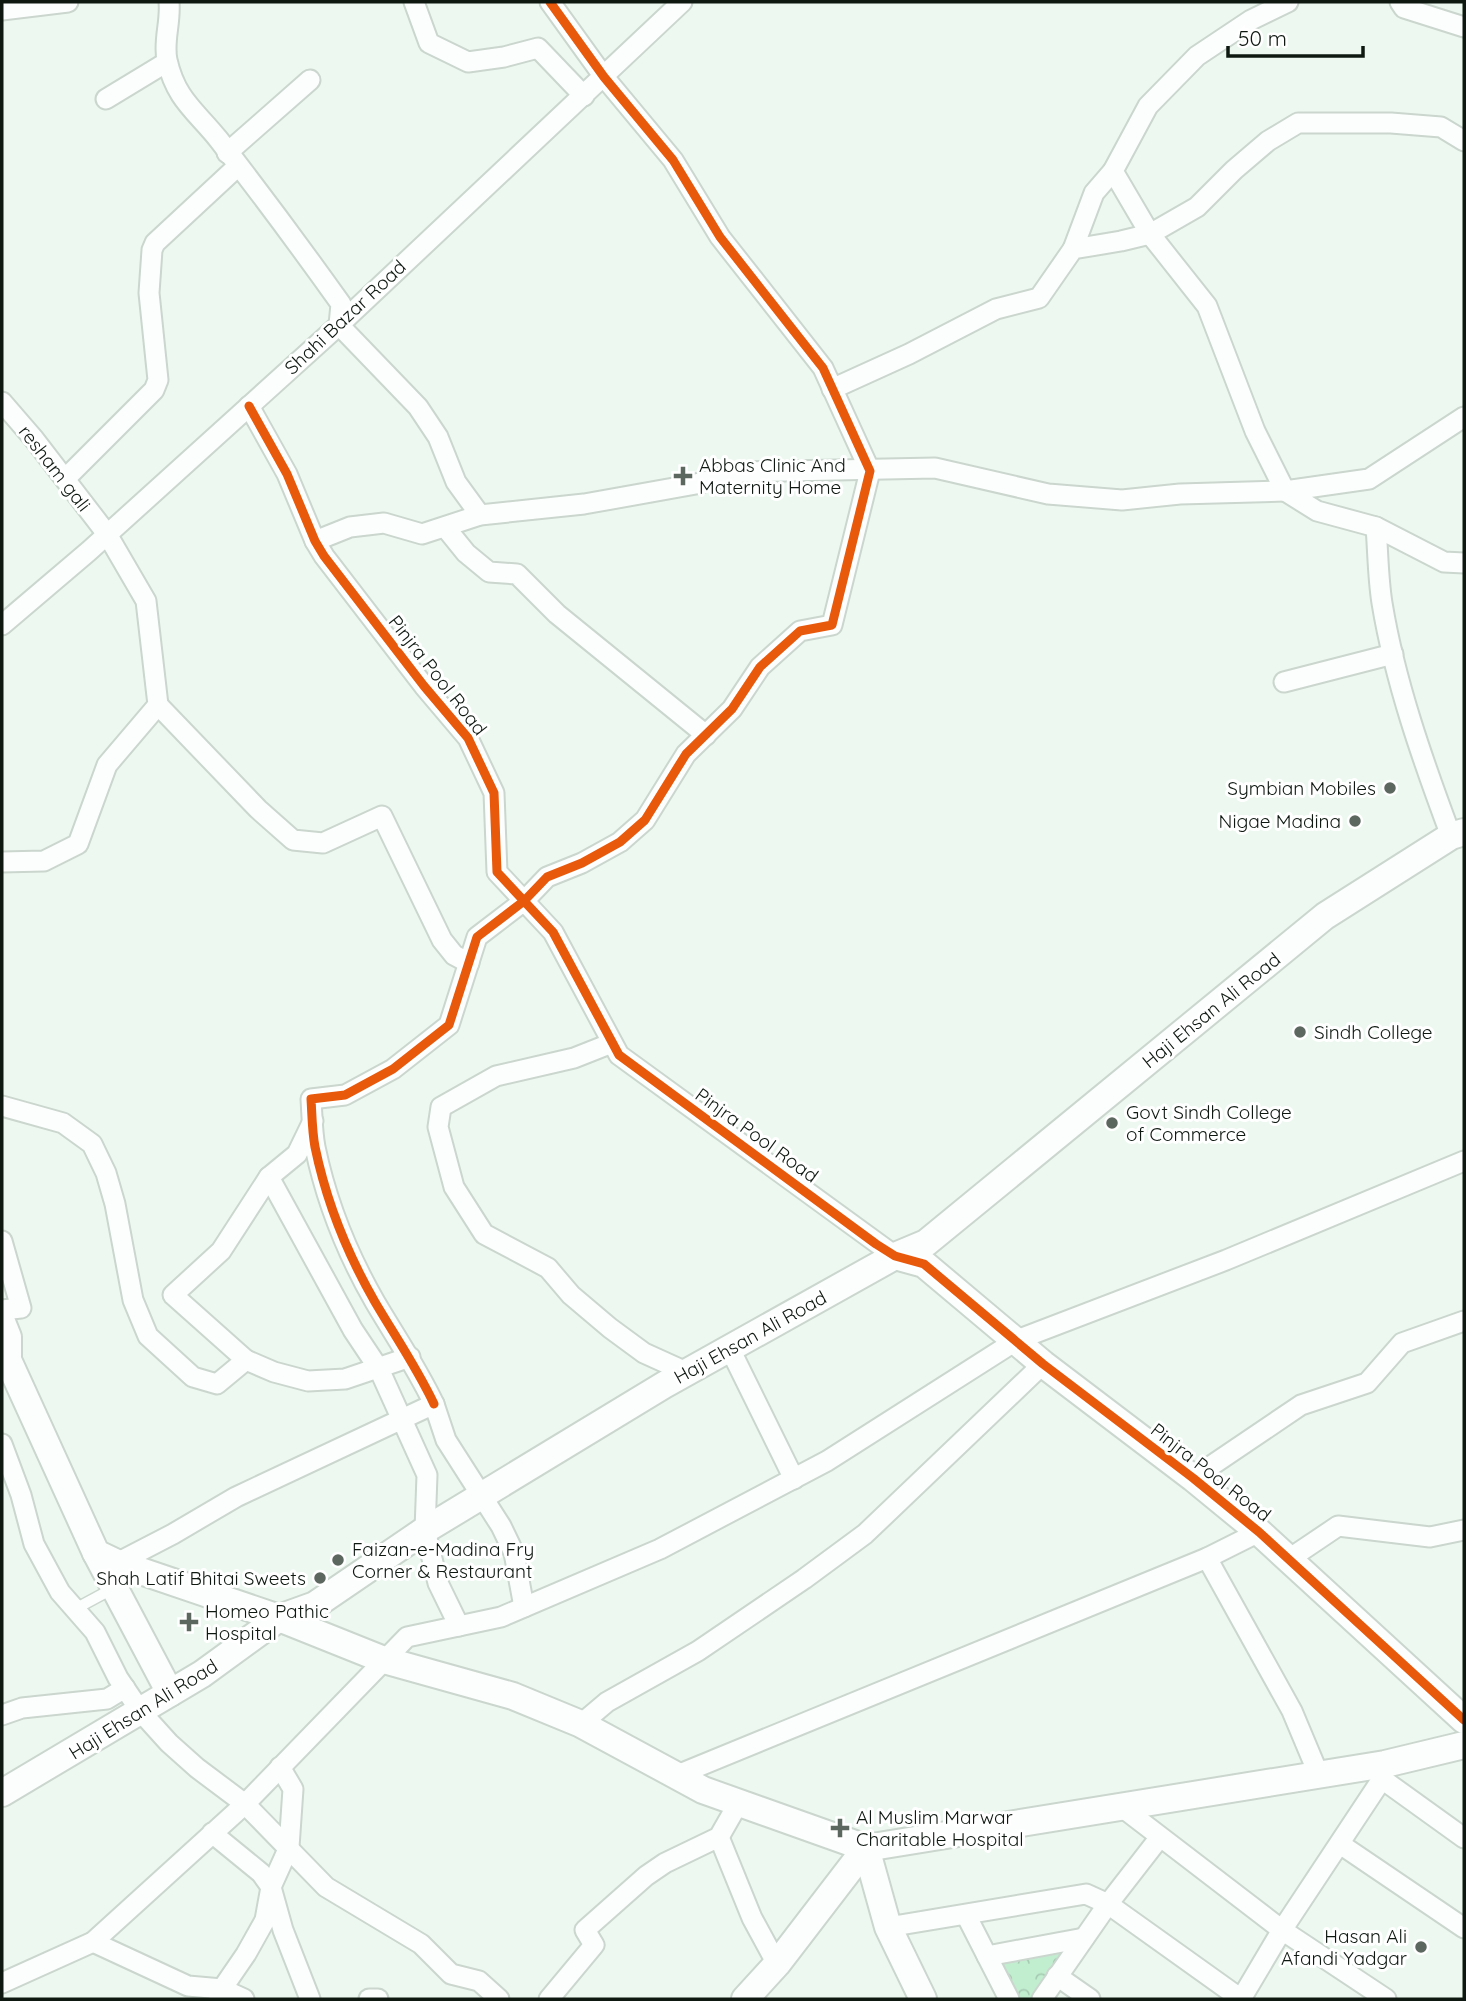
<svg xmlns="http://www.w3.org/2000/svg" width="1466" height="2001" font-family="Quicksand,sans-serif">
  <style>
    .park { fill: url(#park-crowns) }
    .lines { fill: none; stroke-linecap: round; stroke-linejoin: round }
    .lane-casing { stroke: #cad6ce; stroke-width: 13 }
    .street-casing { stroke: #cad6ce; stroke-width: 23 }
    .secondary-casing { stroke: #cad6ce; stroke-width: 30 }
    .lane { stroke: #fcfefd; stroke-width: 10 }
    .street { stroke: #fcfefd; stroke-width: 19 }
    .secondary { stroke: #fcfefd; stroke-width: 26 }
    .cycleway-casing { stroke: #fff; stroke-width: 13 }
    .cycleway { stroke: #e8590c; stroke-width: 9 }
    .poi-dot { fill: #5c675f; stroke: #fff; stroke-width: 2.5 }
    .labels { text-anchor: middle; stroke-width: 6; stroke-linejoin: round; paint-order: stroke }
    .street-label { font-size: 19px; fill: #0e1811; stroke: #fff }
    .poi-label { font-size: 19px; fill: #0e1811; stroke: #fff; text-anchor: start }
  </style>
  <defs>
    <pattern id="park-crowns" width="20" height="18" patternUnits="userSpaceOnUse" patternTransform="scale(1.75)"><rect width="20" height="18" fill="#c2eed0"/><path d="M2 6a3 3 0 1 1 6 0M12 15a3 3 0 1 1 6 0" fill="none" stroke="#a6cbb2"/></pattern>
  </defs>
  <rect width="100%" height="100%" fill="#edf9f0"/>
  <path class="park" d="M1084,1938L1042,1999H1009L987,1956Z"/>
  <g class="lines">
    <defs>
      <path id="lane" d="M75,1609L114,1588"/>
      <g id="street">
        <path d="M169,2C171,22 163,41 167,60C176,100 196,111 219,140C261,194 301,248 341,304L339,325L418,407L438,437L456,482L480,515"/>
        <path d="M414,2L429,43L468,62L504,57L538,48L584,96"/>
        <path d="M1400,2L1404,8L1464,27"/>
        <path d="M2,10L68,2"/>
        <path d="M106,99L167,62"/>
        <path d="M227,153L310,80"/>
        <path d="M1113,171L1150,234L1207,306L1255,431L1285,491L1317,511L1376,527L1444,562L1464,563"/>
        <path d="M1073,249L1094,193L1113,171L1148,106L1197,56L1251,20L1288,2"/>
        <path d="M832,389L909,354L996,309L1039,298L1073,249L1121,241L1150,234L1197,207L1234,170L1268,141L1298,123H1391L1441,127L1464,141"/>
        <path d="M2,402L34,439L107,534L146,601L158,705L107,765L78,844L44,861L2,862"/>
        <path d="M249,406L287,474L315,541L324,556L424,686L468,738L494,793L497,872L553,932L619,1055L895,1256"/>
        <path d="M65,479L154,390L158,380L149,293L152,250L155,243L238,166"/>
        <path d="M445,527L466,553L489,572L517,574L557,614L706,735"/>
        <path d="M1376,527C1378,552 1378,578 1382,603C1395,682 1423,761 1451,836"/>
        <path d="M315,541L350,527L384,523L422,534L480,515L584,504L696,484L742,472L935,468L1048,494L1122,500L1180,494L1285,491L1369,479L1464,417"/>
        <path d="M2,625L89,551L339,325L682,2"/>
        <path d="M1284,682L1393,654"/>
        <path d="M158,705L258,809L293,840L323,843L382,816L442,940L454,955L469,963"/>
        <path d="M612,1043L574,1058L496,1076L441,1107L438,1127L454,1187L484,1234L548,1268L571,1295L610,1328L644,1353L686,1372"/>
        <path d="M2,1106L63,1123L92,1144L106,1173L115,1204L133,1300L148,1336L193,1377L217,1384L246,1360"/>
        <path d="M313,1121L297,1154L269,1177L221,1251L173,1295L246,1360L274,1372L308,1381L345,1379L410,1357"/>
        <path d="M269,1177L353,1330L379,1369L427,1475L425,1530L438,1583L459,1626"/>
        <path d="M2,1241L21,1308L2,1310"/>
        <path d="M729,1347L794,1479"/>
        <path d="M434,1404C417,1368 395,1336 375,1302C348,1255 326,1200 315,1147C312,1131 312,1114 311,1099L345,1095L393,1069L449,1025L477,937L524,901L547,877L582,863L620,842L645,820L686,754L732,709L760,667L800,631L832,625L870,471L823,368L720,237L673,160L604,77L550,2"/>
        <path d="M2,1444L21,1495L34,1544L60,1592L95,1632L118,1678L141,1712L169,1743L197,1768L245,1804L326,1887L421,1944L451,1974L479,1981L499,1999"/>
        <path d="M1193,1478L1301,1405L1367,1383L1402,1343L1464,1321"/>
        <path d="M1207,1558L1292,1711L1318,1773"/>
        <path d="M1289,1559L1338,1526L1430,1537L1464,1530"/>
        <path d="M117,1563L173,1534L236,1497L434,1404L446,1440L501,1526L514,1553L524,1607"/>
        <path d="M2,1715L22,1708L107,1699L125,1688"/>
        <path d="M581,1724L607,1702L698,1651L804,1579L865,1534L1043,1364"/>
        <path d="M675,1776L1207,1558L1259,1532"/>
        <path d="M1382,1779L1464,1838"/>
        <path d="M1123,1808L1282,1930L1386,1999"/>
        <path d="M212,1833L261,1873L271,1887L283,1930L310,1999"/>
        <path d="M719,1837L752,1918L777,1964"/>
        <path d="M1340,1844L1464,1928"/>
        <path d="M966,1915L1009,1999"/>
        <path d="M888,1927L1086,1894L1108,1904L1241,1999"/>
        <path d="M93,1942L188,1986L222,1989L244,1999"/>
        <path d="M987,1956L1084,1938"/>
        <path d="M1057,1976L1090,1999"/>
        <path d="M2,1983L93,1942L245,1804L407,1637L501,1617L660,1549L827,1461L1017,1340L1226,1260L1464,1161"/>
        <path d="M219,1999L222,1989L246,1954L265,1920L271,1887L289,1847L293,1789L280,1767"/>
        <path d="M369,1999H378"/>
        <path d="M549,1999L594,1945L585,1930L646,1876L665,1863L719,1837L739,1802"/>
        <path d="M1042,1999L1108,1904L1160,1837"/>
        <path d="M1241,1999L1282,1930L1382,1779L1385,1764"/>
      </g>
      <g id="secondary">
        <path d="M895,1256L924,1264L1043,1364L1193,1478L1259,1532L1464,1720"/>
        <path d="M2,1322L8,1337V1360L96,1553L117,1563L279,1618L384,1660L513,1696L581,1724L703,1790L866,1848L1385,1764L1464,1745"/>
        <path d="M96,1553L170,1693"/>
        <path d="M2,1793L202,1674L279,1618L315,1605L425,1530L664,1385L895,1256L926,1243L1325,916L1451,836L1464,832"/>
        <path d="M866,1848L888,1927L923,1999"/>
        <path d="M745,1999L777,1964L866,1848"/>
      </g>
    </defs>
    <use href="#lane" class="lane-casing"/>
    <use href="#street" class="street-casing"/>
    <use href="#secondary" class="secondary-casing"/>
    <use href="#lane" class="lane"/>
    <use href="#street" class="street"/>
    <use href="#secondary" class="secondary"/>
    <defs>
      <g id="cycleway">
        <path d="M249,406L287,474L315,541L324,556L424,686L468,738L494,793L497,872L553,932L619,1055L876,1244L895,1256L924,1264L1043,1364L1193,1478L1259,1532L1464,1720"/>
        <path d="M434,1404C417,1368 395,1336 375,1302C348,1255 326,1200 315,1147C312,1131 312,1114 311,1099L345,1095L393,1069L449,1025L477,937L524,901L547,877L582,863L620,842L645,820L686,754L732,709L760,667L800,631L832,625L870,471L823,368L720,237L673,160L604,77L550,2"/>
      </g>
    </defs>
    <use href="#cycleway" class="cycleway-casing"/>
    <use href="#cycleway" class="cycleway"/>
  </g>
  <g class="poi-dot">
    <path d="M679.5 465.5h7v7h7v7h-7v7h-7v-7h-7v-7h7z"/>
    <circle cx="1390" cy="788" r="7"/>
    <circle cx="1355" cy="821" r="7"/>
    <circle cx="1300" cy="1032" r="7"/>
    <circle cx="1112" cy="1123" r="7"/>
    <circle cx="338" cy="1560" r="7"/>
    <circle cx="320" cy="1578" r="7"/>
    <path d="M185.5 1611.5h7v7h7v7h-7v7h-7v-7h-7v-7h7z"/>
    <path d="M836.5 1817.5h7v7h7v7h-7v7h-7v-7h-7v-7h7z"/>
    <circle cx="1421" cy="1947" r="7"/>
  </g>
  <g class="labels">
    <g class="street-label">
      <text transform="translate(345 317) rotate(-43)" y="7">Shahi Bazar Road</text>
      <text transform="translate(55 468) rotate(52)" y="7">resham gali</text>
      <text transform="translate(438 675) rotate(52)" y="7">Pinjra Pool Road</text>
      <text transform="translate(1211 1010) rotate(-39)" y="7">Haji Ehsan Ali Road</text>
      <text transform="translate(757 1135) rotate(36)" y="7">Pinjra Pool Road</text>
      <text transform="translate(750 1337) rotate(-29)" y="7">Haji Ehsan Ali Road</text>
      <text transform="translate(1211 1472) rotate(38)" y="7">Pinjra Pool Road</text>
      <text transform="translate(143 1709) rotate(-32)" y="7">Haji Ehsan Ali Road</text>
    </g>
    <g class="poi-label">
      <text x="699" y="472">Abbas Clinic And<tspan x="699" dy="22">Maternity Home</tspan></text>
      <text x="1376" y="795" text-anchor="end">Symbian Mobiles</text>
      <text x="1341" y="828" text-anchor="end">Nigae Madina</text>
      <text x="1314" y="1039">Sindh College</text>
      <text x="1126" y="1119">Govt Sindh College<tspan x="1126" dy="22">of Commerce</tspan></text>
      <text x="352" y="1556">Faizan-e-Madina Fry<tspan x="352" dy="22">Corner &amp; Restaurant</tspan></text>
      <text x="306" y="1585" text-anchor="end">Shah Latif Bhitai Sweets</text>
      <text x="205" y="1618">Homeo Pathic<tspan x="205" dy="22">Hospital</tspan></text>
      <text x="856" y="1824">Al Muslim Marwar<tspan x="856" dy="22">Charitable Hospital</tspan></text>
      <text x="1407" y="1943" text-anchor="end">Hasan Ali<tspan x="1407" dy="22">Afandi Yadgar</tspan></text>
    </g>
  </g>
  <rect width="1466" height="2001" fill="none" stroke="#0e1811" stroke-width="7"/>
  <path d="M1228 46v10h135v-10" fill="none" stroke="#0e1811" stroke-width="3.5"/>
  <text x="1238" y="46" font-size="21" fill="#0e1811" stroke="#ffffff" stroke-width="5" paint-order="stroke">50 m</text>
</svg>
